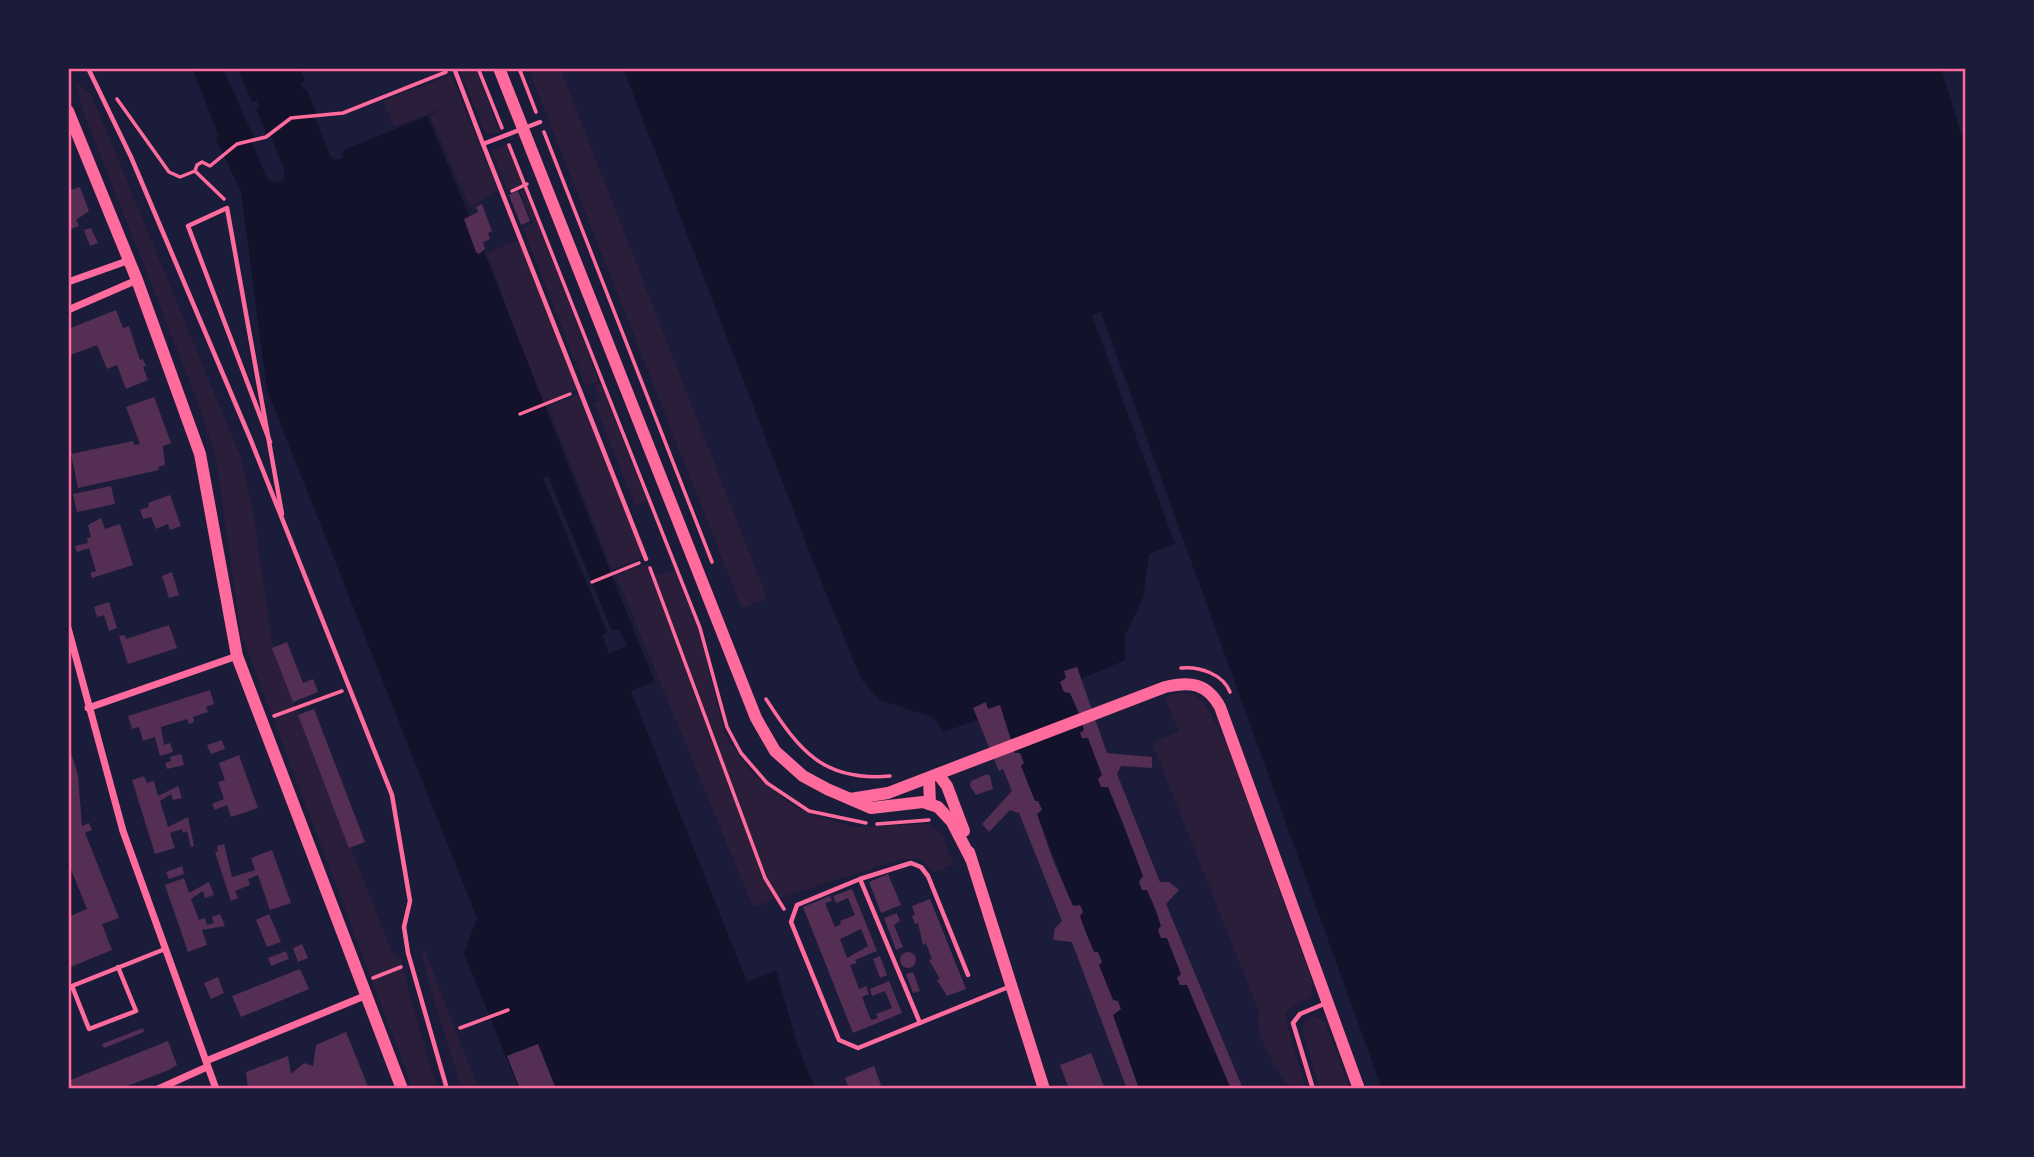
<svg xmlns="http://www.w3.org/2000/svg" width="2034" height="1157" font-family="'Asap Condensed',sans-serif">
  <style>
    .green { fill: #2a1e3b }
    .water { fill: #12122b }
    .pier { fill: #1b1b3a }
    .building { fill: #542f53; fill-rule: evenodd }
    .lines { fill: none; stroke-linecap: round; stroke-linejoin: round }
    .path { stroke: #ff6b9d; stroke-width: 3.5 }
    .service { stroke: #ff6b9d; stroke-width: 4.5 }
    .minor { stroke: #ff6b9d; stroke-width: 7 }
    .tertiary { stroke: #ff6b9d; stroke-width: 12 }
    .neatline { fill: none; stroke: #ff6b9d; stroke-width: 2.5 }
  </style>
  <rect width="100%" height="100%" fill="#1b1b3a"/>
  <g class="green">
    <path d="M459,68H476L500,133H485Z"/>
    <path d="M528,68H560L767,598L742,608Z"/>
    <path d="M451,75L498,191L470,207L430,116L448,107L394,127L383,101Z"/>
    <path d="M76,83L91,94L241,458L253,511L273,649L392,952L400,957L417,1022L438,1089H413L241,634L216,459L195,395L83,111Z"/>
    <path d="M506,144L523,184L507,190L492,150Z"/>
    <path d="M524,189L599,381L585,386L523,228L533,224L520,191Z"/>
    <path d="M518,240L578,389L541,403L487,253Z"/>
    <path d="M601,384L647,501L635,506L594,403L601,400L595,386Z"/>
    <path d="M580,394L643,557L612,570L548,406Z"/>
    <path d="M647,564L656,575L675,571L699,632L725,734L752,773L797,809L852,827L929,824L942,835L954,864L934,872L920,859H901L753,907L616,575Z"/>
    <path d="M1176,693H1190L1204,702L1227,745L1313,984L1311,997L1289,1008L1285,1016L1306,1089H1291C1276,1065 1253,1040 1259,1011L1152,743L1179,731L1165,698Z"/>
    <path d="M425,951L478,1089H462L429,985L422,952Z"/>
    <path d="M1313,1016L1325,1021L1350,1089H1320L1302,1029L1305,1020Z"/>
  </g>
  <g class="water">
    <path d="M192,68H223L255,140L252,142L267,179L277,183L284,180L285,172L270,134L267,135L256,109L259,107L257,101L252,102L238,68H300L305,81L301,83L303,89H306L317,114L314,115L330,156L335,160L342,158L344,150L427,116C508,303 577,494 655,682L631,691L747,982L776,970L798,1047L815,1089H519L464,953L477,918L267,390L241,192L216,138L219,136Z"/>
    <path d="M623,68H1941L1966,150V1089H1382L1101,312L1092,315L1175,544L1149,554L1143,597L1125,636V660L1079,680L1076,674L1060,682L1064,691L1070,693L1084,730L1080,733L1082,738H1088L1102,775L1098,779L1101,787H1108L1143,876L1139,882L1142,890H1147L1161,926L1158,931L1161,938H1167L1181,974L1177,978L1180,985H1187L1231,1089H1139L1113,1015L1120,1008L1118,1001L1113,1000L1099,965L1102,961L1098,953L1094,952L1080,916L1083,912L1080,906H1073L1037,814L1042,810L1038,801H1035L1021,766L1020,753H1015L1000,705L980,712L982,718L944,732L932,717L880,700L861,679L813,561Z"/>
  </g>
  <path class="pier" d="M548,476L612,631L619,629L627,646L609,654L602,635L607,632L543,478Z"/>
  <g class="building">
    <path d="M80,187L89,211L76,220L79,226L68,230V191Z"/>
    <path d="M518,191L530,221L521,225L509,195Z"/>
    <path d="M482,204L492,231L488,233L490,239L483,242L485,249L479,254L476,252L464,219L478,212L476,207Z"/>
    <path d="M91,228L98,243L90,246L84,230Z"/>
    <path d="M116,310L123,328L129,326L140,360L143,359L146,366L143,367L148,380L126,389L117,365L107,369L97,345L68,356V329Z"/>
    <path d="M154,397L171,443L163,446L165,465L158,467L159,470L78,488L71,454L133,441L134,445L140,444L126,407Z"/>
    <path d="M111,486L115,504L77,512L73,494Z"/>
    <path d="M170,495L181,526L170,530L168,524L156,529L151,517L143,519L140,510L149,507L148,503Z"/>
    <path d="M101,518L105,529L120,524L133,565L92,578L90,573L96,571L89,548L77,552L75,546L88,543L87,538L91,537L88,525Z"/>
    <path d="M172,572L179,595L169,598L162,576Z"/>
    <path d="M109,602L117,628L109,631L104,615L97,617L94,607Z"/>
    <path d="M169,625L177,648L128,664L119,636L125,635L126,639Z"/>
    <path d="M287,642L303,683L313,679L318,692L293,702L272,648Z"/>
    <path d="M1077,667L1107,753L1152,757V768L1121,766L1117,774L1160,882H1169L1179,890L1166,904L1243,1089H1231L1187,985H1180L1177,978L1181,974L1167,938H1161L1158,930L1161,926L1156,910L1147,890H1142L1139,882L1143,876L1121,818L1108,787H1101L1098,779L1102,775L1088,738H1082L1080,733L1084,730L1080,715L1070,693L1064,692L1060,682L1066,678L1064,671Z"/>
    <path d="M210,690L214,704L206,707L208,712L193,717L194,722L189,724L187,719L161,727L164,745L170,743L173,752L160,756L155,737L143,741L139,727L132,729L128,716Z"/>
    <path d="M986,702L988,709L1000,705L1015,753H1020L1024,763L1021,766L1035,801H1038L1042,810L1037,814L1053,860L1073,906L1080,905L1083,912L1080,916L1086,933L1094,952H1098L1102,962L1099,965L1113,1000L1118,1001L1121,1009L1113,1015L1139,1089H1127L1072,942L1053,940L1055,928L1062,921L1019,813L1010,810L989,832L982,824L1012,791L1003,769L999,771L973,708Z"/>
    <path d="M314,709L365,842L349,848L298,715Z"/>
    <path d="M222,740L225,749L211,754L207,745Z"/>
    <path d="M68,743L78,775L82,826L89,823L92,830L85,833L119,918L102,924L112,950L68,968V917L87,909L68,862Z"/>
    <path d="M181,754L184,765L167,769L165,763L171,761L170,757Z"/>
    <path d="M239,755L258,808L231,817L227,805L215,810L212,804L224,799L218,782L225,780L219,763Z"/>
    <path d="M987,774L990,776L993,789L976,795L970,786L971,781Z"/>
    <path d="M144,776L147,783L154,781L158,796L178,786L182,798L173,800L171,794L160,801L168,827L188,817L194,846L191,847L187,831L183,833L182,829L170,833L175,848L155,854L132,780Z"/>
    <path d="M224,844L232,877L255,870L251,858L272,850L291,903L270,910L258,875L248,879L250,885L235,891L238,898L231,901L215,852L218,851L217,846Z"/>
    <path d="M182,866L184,874L169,879L166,872Z"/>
    <path d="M888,874L901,905L881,913L869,882Z"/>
    <path d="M184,878L189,893L209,882L214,895L205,898L203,891L191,899L199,920L205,918L207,925L214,923L212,917L220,914L225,926L202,930L207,945L188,952L165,885Z"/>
    <path d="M852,889L877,951L855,960L857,963L850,965L859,989L866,986L869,994L862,997L871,1020L878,1018L876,1014L892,1008L885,991L872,996L870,989L889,981L902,1013L853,1033L803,907L830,896L832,901L825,903L835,927L841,924L840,921L855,915L848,898L836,903L833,896ZM861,929L868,946L847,958L840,939Z"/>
    <path d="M930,899L966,989L947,996L937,980L940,979L929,960L932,959L926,943L923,945L918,923L915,924L912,916L915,915L912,906Z"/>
    <path d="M897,913L900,921L894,925L903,947L896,950L884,918Z"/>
    <path d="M269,914L281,942L267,947L256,920Z"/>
    <path d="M302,944L308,958L298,962L293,948Z"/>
    <path d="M286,951L289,959L271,966L268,958Z"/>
    <circle cx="908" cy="960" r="8"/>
    <path d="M880,956L887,975L880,978L873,959Z"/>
    <path d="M300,969L309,989L241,1017L232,996Z"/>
    <path d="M913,972L920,991L913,993L906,974Z"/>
    <path d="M218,977L224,993L211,999L204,983Z"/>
    <path d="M143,1028L144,1032L104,1048L102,1044Z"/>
    <path d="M346,1032L369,1089H248L246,1072L288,1056L291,1074L304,1063L313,1066L316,1045Z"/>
    <path d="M168,1041L177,1065L169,1070L119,1089H68V1081Z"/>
    <path d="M538,1044L556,1089H520L507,1056Z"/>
    <path d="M1091,1053L1105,1089H1069L1060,1065Z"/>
    <path d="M874,1066L881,1085L873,1089H849L845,1078Z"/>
  </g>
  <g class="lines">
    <g class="path">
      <path d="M478,68L502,128"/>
      <path d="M519,68L536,112"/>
      <path d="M117,99L169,172L180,177L195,171"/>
      <path d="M544,132L712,562"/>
      <path d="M509,145L700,628L727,727L741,753L767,783L809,811L866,823"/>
      <path d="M512,191L527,184"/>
      <path d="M224,199L195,171L197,165L202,162L210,166L237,144L266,137L291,118L343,113L446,72"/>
      <path d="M520,414L570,394"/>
      <path d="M650,568L765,878L784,909"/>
      <path d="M592,582L639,563"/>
      <path d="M1181,668C1199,666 1223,674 1230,692"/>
      <path d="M766,699C799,750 823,782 890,776"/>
      <path d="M274,716L342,691"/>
      <path d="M877,824L929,820"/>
      <path d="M373,978L401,967"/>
      <path d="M460,1028L508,1010"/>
    </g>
    <g class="service">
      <path d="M88,68L131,157L250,438L392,795L410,901L404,927L408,953L447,1089"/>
      <path d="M454,68L483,144"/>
      <path d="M540,122L483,144L646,559"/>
      <path d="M270,442L188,226L227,208L282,514"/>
      <path d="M860,879L920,1023"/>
      <path d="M118,967L136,1011L89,1029L72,986L165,949"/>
      <path d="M968,975L928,876L921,867L911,863L860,879L797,905L791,922L839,1040L858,1048L1011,986"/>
      <path d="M1313,1089L1293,1023L1300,1014L1324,1004"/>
    </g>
    <g class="minor">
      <path d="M68,282L127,261"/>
      <path d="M68,310L137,280"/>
      <path d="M68,628L123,831L216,1089"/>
      <path d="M88,708L237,656"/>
      <path d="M206,1061L367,995"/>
      <path d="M158,1089L207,1067"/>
    </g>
    <g class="tertiary">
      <path d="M499,68L756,718L775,751L803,776L827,789L871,808L923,802L938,807L952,822L971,859"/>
      <path d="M68,111L137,280L200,454L237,656L402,1089"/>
      <path d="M938,774L947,786L964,831"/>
      <path d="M929,778L930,804"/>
      <path d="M850,799L888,793L1165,687C1190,681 1207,683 1220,707L1359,1089"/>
      <path d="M969,852L1044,1089"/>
    </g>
  </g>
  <rect width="2034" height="1157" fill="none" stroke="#1b1b3a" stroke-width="140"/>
  <rect x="70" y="70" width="1894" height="1017" class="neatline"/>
</svg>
